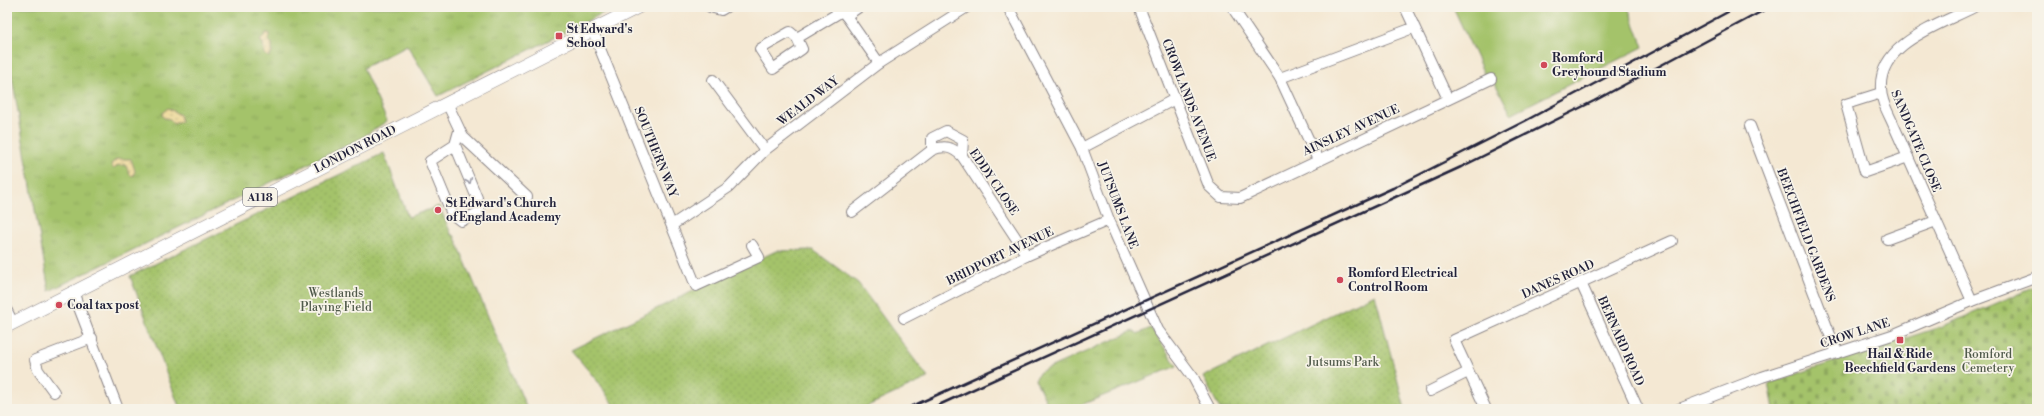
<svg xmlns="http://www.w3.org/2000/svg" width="2044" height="416" font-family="'Libre Bodoni',serif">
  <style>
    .grass { fill: url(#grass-tufts); stroke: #637252 }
    .sand { fill: url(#sand-dots); stroke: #887e6c }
    .cemetery { fill: url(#cemetery-stones); stroke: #637252 }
    .park { fill: url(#park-dots); stroke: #637252 }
    .pitch { fill: #a4c36a; stroke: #637252 }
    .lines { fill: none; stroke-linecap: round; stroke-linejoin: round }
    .minor-casing { stroke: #8b8587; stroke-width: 12 }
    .major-casing { stroke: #8b8587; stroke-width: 14 }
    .minor { stroke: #fff; stroke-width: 10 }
    .major { stroke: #fff; stroke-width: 13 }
    .rail { stroke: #22223b; stroke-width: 2.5 }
    .oneway { stroke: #9c9ca7 }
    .poi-dot { fill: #d1495b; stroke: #f7f3e8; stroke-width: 1.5 }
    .labels { text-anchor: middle; stroke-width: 3.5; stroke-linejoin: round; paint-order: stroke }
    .shield { fill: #f7f3e8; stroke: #62616f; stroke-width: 1 }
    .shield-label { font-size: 11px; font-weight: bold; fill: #22223b }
    .poi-label { font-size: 12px; font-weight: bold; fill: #22223b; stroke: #f7f3e8; text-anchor: start }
    .street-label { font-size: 12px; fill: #22223b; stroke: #f7f3e8 }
    .park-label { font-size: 12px; fill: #505a4b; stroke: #f7f3e8 }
  </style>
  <defs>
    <pattern id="grass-tufts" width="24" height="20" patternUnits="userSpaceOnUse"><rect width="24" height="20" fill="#a4c36a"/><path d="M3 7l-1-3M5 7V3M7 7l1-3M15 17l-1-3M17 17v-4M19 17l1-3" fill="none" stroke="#8da75d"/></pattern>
    <pattern id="sand-dots" width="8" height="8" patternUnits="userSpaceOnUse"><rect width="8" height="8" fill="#eeda9e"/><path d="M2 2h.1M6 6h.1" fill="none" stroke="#ccbb89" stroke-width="1.8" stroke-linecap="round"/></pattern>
    <pattern id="cemetery-stones" width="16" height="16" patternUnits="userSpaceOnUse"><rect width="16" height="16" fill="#a4c36a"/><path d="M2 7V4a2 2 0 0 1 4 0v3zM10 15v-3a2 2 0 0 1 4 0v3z" fill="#8da75d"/></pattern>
    <pattern id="park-dots" width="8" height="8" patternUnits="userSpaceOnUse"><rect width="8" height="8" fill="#a4c36a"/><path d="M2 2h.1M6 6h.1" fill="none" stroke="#8da75d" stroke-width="1.8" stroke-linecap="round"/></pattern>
  </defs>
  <rect width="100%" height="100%" fill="#f7f3e8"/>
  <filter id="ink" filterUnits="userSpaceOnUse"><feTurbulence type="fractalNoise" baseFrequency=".025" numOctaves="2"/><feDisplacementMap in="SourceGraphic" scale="8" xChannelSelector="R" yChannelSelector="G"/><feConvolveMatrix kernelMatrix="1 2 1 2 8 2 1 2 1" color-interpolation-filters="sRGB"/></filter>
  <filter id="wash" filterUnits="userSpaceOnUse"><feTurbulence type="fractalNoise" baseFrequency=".012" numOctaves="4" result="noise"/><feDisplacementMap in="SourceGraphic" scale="16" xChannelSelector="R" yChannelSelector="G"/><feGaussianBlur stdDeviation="0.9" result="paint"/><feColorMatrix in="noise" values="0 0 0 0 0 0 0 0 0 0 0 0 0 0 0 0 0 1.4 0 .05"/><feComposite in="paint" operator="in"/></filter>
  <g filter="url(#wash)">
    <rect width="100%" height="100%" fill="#f4e8d3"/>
    <g class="grass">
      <path d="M7,7H615L438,96L407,45L363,68L387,121L361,138L49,291L7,48Z"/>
      <path d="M1151,328L1177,366L1071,409H1039L1046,401L1035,379L1040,372L1133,331L1137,334Z"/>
    </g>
    <g class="sand">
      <path d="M266,33H269V41L272,44V53L269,57L264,54L263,43L260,41Z"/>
      <path d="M168,108L180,115L181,121L173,124L170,119L164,118L162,115L163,112Z"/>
      <path d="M117,159H131L135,171L133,176L130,175L125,164L122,166L118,165L114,169L112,167L111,164Z"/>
    </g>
    <path class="cemetery" d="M2037,286V409H1774L1769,383L1943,326Z"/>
    <g class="park">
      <path d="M384,153L408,217L439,206L452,236L454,235L527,409H180L130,276Z"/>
      <path d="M813,250L858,283L928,378L861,409H616L599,383L571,350L776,251Z"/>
      <path d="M1375,294L1405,409H1220L1203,377Z"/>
    </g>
    <path class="pitch" d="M1453,7H1628L1643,47L1511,114L1495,83L1488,75L1485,76Z"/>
  </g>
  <g filter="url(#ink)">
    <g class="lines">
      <defs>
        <g id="minor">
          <path d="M710,7L721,10L726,7"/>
          <path d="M840,7L879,63"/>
          <path d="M1008,7L1082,148L1109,220L1158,330L1193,377L1210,409"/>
          <path d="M1139,7L1209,186L1221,197L1240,198L1491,79"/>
          <path d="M1232,7L1280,78L1318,160"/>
          <path d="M1405,7L1448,99"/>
          <path d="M846,16L859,7"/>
          <path d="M592,29L696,286L759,257L752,245"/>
          <path d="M797,38L790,32L760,49L773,69L802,49L797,38L842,11"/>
          <path d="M1280,78L1413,28"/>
          <path d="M713,80L765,150"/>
          <path d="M1881,93L1846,104L1865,172L1908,157"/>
          <path d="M447,103L463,137L527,197"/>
          <path d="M1750,126L1837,353"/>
          <path d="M455,145L430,161L452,214L461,221L480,212L477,198L455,145L459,131"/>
          <path d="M1082,148L1175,99"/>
          <path d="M932,150V138L946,131L963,140L962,156"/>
          <path d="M852,212L932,150C945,145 952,147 962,156L1020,244L1026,256"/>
          <path d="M672,225L729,187L765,150L879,63L967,7"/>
          <path d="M1887,239L1936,221"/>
          <path d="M1581,283L1638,409"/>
          <path d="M73,292L118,409"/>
          <path d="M1972,301L1894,126C1889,114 1881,102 1881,89C1878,43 1940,25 1974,7"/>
          <path d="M7,311L13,323"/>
          <path d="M904,318L1026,256L1109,220"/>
          <path d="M1430,391L1468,372"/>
          <path d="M54,392L38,370L35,360L92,338"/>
          <path d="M1486,409L1454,340L1672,241"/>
          <path d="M1679,409L1762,377L1892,335L1972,301L2037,277"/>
        </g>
        <path id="major" d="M7,326L638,7"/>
      </defs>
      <use href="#minor" class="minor-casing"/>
      <use href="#major" class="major-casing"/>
      <use href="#minor" class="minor"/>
      <use href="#major" class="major"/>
      <g class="rail">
        <path d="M906,409L1393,188L1525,121L1737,7"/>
        <path d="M930,409L1461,167L1594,101L1770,7"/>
      </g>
    </g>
    <defs><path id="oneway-chevron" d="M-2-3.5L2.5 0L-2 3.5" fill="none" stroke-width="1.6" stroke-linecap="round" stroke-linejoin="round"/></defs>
    <use class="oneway" href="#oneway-chevron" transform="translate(469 181) rotate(67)"/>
  </g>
  <g class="poi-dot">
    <rect x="555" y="32" width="8" height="8" rx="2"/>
    <circle cx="1544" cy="65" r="4"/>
    <circle cx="438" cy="210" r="4"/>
    <circle cx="1340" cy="280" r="4"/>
    <circle cx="59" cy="305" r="4"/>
    <rect x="1896" y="336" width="8" height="8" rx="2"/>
  </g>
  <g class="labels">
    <rect class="shield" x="243" y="188" width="34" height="18" rx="3"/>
    <g class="shield-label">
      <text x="260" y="201">A118</text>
    </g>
    <g class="poi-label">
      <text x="567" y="33">St Edward's<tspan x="567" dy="14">School</tspan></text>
      <text x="1552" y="62">Romford<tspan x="1552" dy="14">Greyhound Stadium</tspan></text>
      <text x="446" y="207">St Edward's Church<tspan x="446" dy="14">of England Academy</tspan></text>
      <text x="1348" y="277">Romford Electrical<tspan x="1348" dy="14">Control Room</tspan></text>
      <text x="67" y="309">Coal tax post</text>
      <text x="1900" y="358" text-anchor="middle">Hail &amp; Ride<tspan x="1900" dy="14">Beechfield Gardens</tspan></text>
    </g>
    <g class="street-label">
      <text transform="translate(1189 100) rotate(69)" y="4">CROWLANDS AVENUE</text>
      <text transform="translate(808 101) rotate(-37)" y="4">WEALD WAY</text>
      <text transform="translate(1351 130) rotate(-25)" y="4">AINSLEY AVENUE</text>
      <text transform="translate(1916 141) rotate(67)" y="4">SANDGATE CLOSE</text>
      <text transform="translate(355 149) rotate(-27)" y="4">LONDON ROAD</text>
      <text transform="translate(656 152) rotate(68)" y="4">SOUTHERN WAY</text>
      <text transform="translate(994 182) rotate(56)" y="4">EDDY CLOSE</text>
      <text transform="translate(1118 205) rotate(69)" y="4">JUTSUMS LANE</text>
      <text transform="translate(1806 235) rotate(69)" y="4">BEECHFIELD GARDENS</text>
      <text transform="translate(1000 256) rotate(-26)" y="4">BRIDPORT AVENUE</text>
      <text transform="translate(1558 279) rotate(-24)" y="4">DANES ROAD</text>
      <text transform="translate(1855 333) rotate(-18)" y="4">CROW LANE</text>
      <text transform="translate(1621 341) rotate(66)" y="4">BERNARD ROAD</text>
    </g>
    <g class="park-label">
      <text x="336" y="297">Westlands<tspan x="336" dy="14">Playing Field</tspan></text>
      <text x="1988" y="358">Romford<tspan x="1988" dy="14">Cemetery</tspan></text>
      <text x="1343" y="366">Jutsums Park</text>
    </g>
  </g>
  <rect width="2044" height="416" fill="none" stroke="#f7f3e8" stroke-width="24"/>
</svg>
